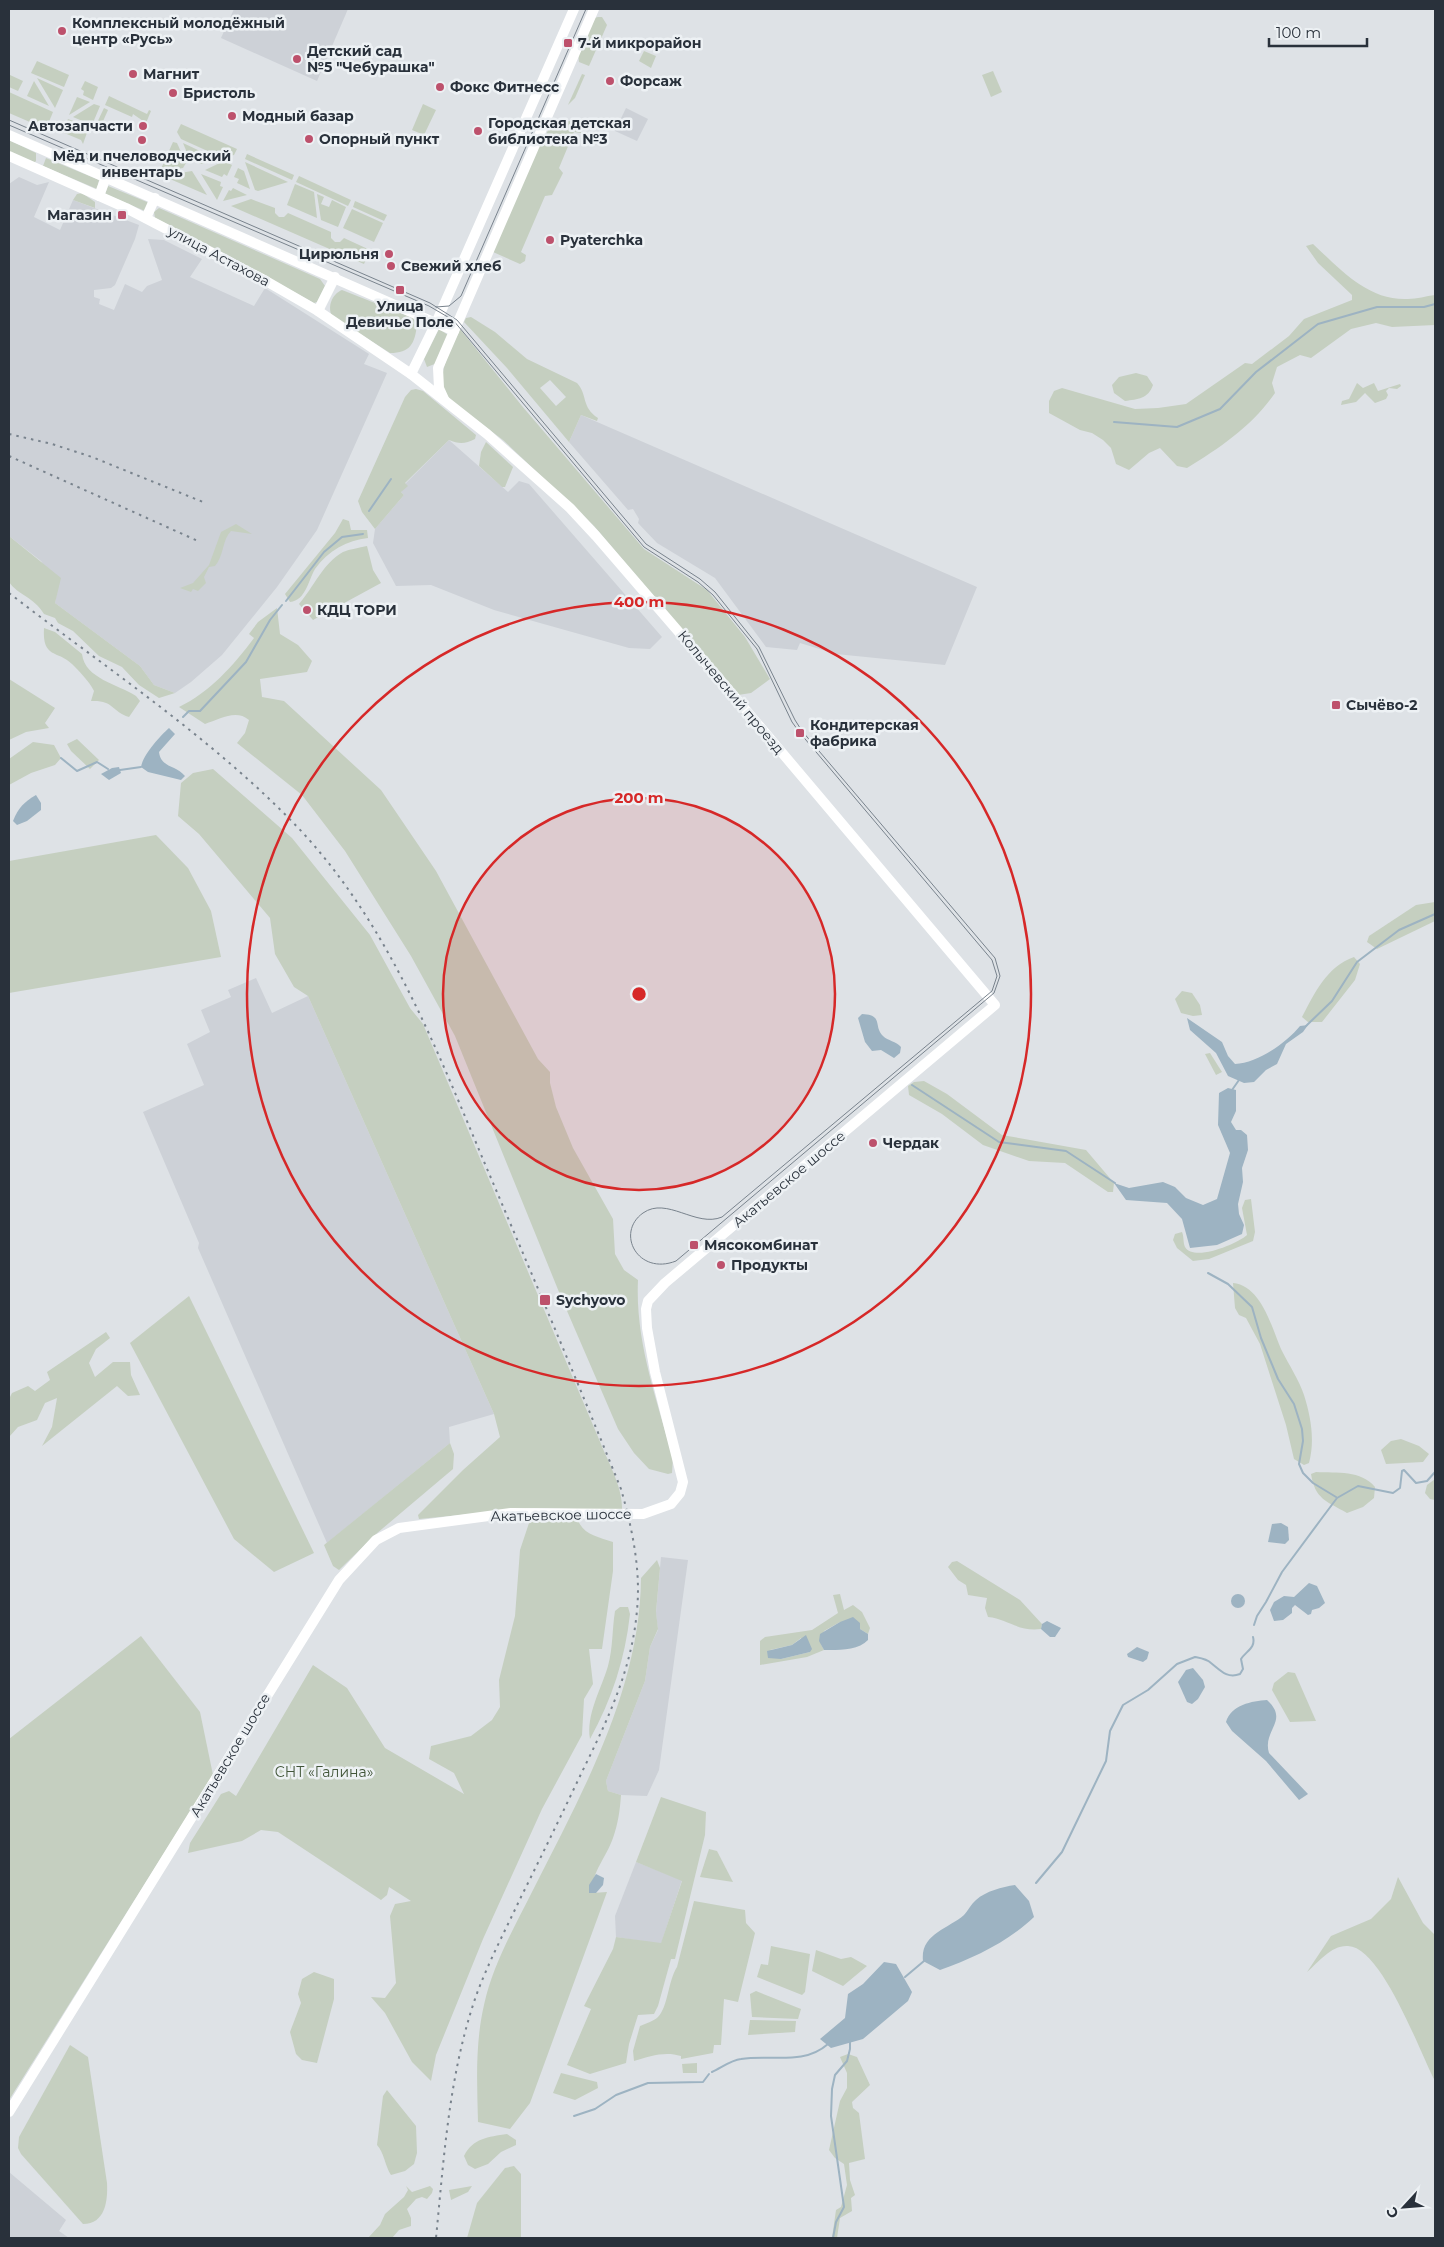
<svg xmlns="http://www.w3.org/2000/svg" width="1444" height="2247" font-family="Montserrat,sans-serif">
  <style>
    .built { fill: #cdd1d7 }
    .green { fill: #c5cfc0; fill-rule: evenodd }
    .water { fill: #9db3c2 }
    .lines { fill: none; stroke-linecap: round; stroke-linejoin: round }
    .stream { stroke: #9db3c2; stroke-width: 2 }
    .secondary { stroke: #fff; stroke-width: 10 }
    .tram { stroke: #79838d; stroke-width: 1 }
    .rail { stroke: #79838d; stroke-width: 2; stroke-dasharray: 2.5 5; stroke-linecap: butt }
    .ring { fill: none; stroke: #d62828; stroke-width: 2.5 }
    .poi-dot { fill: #bd516c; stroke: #edf1f4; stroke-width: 2 }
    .labels { text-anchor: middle; stroke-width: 5; stroke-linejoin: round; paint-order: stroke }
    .poi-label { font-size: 14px; font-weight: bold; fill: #29313b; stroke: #edf1f4; text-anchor: start }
    .street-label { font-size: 14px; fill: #29313b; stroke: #edf1f4 }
    .park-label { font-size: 14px; fill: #415538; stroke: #edf1f4 }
    .centre { fill: #d62828; stroke: #edf1f4; stroke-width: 2.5 }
    .ring-label { font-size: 15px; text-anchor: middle; font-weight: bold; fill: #d62828; stroke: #edf1f4; stroke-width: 5; stroke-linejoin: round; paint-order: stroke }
  </style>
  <rect width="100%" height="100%" fill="#dee2e6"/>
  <g class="built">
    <path d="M234,9H348L317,81L221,38Z"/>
    <path d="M626,108L648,119L637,141L615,131Z"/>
    <path d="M19,177L37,185L49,182L34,217L60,230L73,200L139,225L135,239L115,285L111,288L94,290V297L100,299L99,304L114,310L125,284L142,292L147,286L162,280L148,239L164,240L202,259L190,277L254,306L265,288L369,354L364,364L387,373L317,530L277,587L222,655L191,682L175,693L154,685L140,666L55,603L58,585L41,561L9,536V184Z"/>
    <path d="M581,415L977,587L945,665L836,654L800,643L797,650L766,647L715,578L657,543L638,523L639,519L633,509L628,510L569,442Z"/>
    <path d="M449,440L508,492L519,481L529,484L662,637L650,649L629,648L494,610L431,585L396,586L373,543L375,529L404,495L401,492L405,484Z"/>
    <path d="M256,978L272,1013L308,996L494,1414L449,1427L450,1443L327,1543L198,1248L199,1243L143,1112L204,1085L187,1044L210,1032L201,1010L231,997L228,990Z"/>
    <path d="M661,1557L688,1560L659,1770L647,1796L621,1795L608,1791L606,1781L645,1681L650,1647L658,1630L656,1613Z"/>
    <path d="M636,1862L682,1880L661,1944L616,1937L615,1916Z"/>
    <path d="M9,2172L66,2220L59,2231L69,2238H9Z"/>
  </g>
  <g class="green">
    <path d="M598,17H602L607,25L589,66L579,62L578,53L594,18Z"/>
    <path d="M644,51L656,56L651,68L639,61Z"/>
    <path d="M37,61L69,75L64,87L31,73Z"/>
    <path d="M993,71L1002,92L991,97L982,75Z"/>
    <path d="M582,74L585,75L575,98L568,105Z"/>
    <path d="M10,75L23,81L18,91L9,87Z"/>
    <path d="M37,78L63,90L55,108Z"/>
    <path d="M34,81L49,106L27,96Z"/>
    <path d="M85,81L98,87L93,100L83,95L84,91L81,89Z"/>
    <path d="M9,92L53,112L46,129L9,113Z"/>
    <path d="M109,96L147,114L149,110L151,111L146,123L133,114L132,117L105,105Z"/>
    <path d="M77,97L90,102L69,115Z"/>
    <path d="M94,104L100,106L92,125L73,117Z"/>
    <path d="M423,104L436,110L424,135L412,130Z"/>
    <path d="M104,108L108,110L100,128L95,127Z"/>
    <path d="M68,119L89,127L83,144L81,140L62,132Z"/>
    <path d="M570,121L581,123L582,126L581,133L574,132L559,168L563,173L552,195L545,196L521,252L526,255L525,261L520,264L493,252L537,146L542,143L551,124Z"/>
    <path d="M181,124L237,149L234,155L223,158L181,139L177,132Z"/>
    <path d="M9,140L36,153V161L34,163L9,153Z"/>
    <path d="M173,142L177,143L186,163L183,168L160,171Z"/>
    <path d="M183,143L219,160L201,164L190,160Z"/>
    <path d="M247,154L294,175L292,180L245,159Z"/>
    <path d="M46,158L99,180L97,189L43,166Z"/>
    <path d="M224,161L232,165L227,176L224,174L222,177L205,170Z"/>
    <path d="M245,162L288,182L258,191L255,190Z"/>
    <path d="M238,168L244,171L250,189L237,183L239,179L234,177Z"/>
    <path d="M192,171L207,195L163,176Z"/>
    <path d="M201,174L221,182L220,186L223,187L217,200Z"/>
    <path d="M299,176L351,200L348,206L296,182Z"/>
    <path d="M295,184L314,192L317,218L287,205Z"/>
    <path d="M108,186L147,202L149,204L145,211L105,194Z"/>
    <path d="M233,188L247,195L223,201L229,190L231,191Z"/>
    <path d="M82,193L95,202V208L73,200L77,194Z"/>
    <path d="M317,194L324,197L321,204L329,207L332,200L346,207L338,227L321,220Z"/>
    <path d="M251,199L275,208V213L279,217H284L288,213L331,232V238L335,242H340L344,238L370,250L364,264L231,206Z"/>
    <path d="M355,201L387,215L384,221L353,207Z"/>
    <path d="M159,208L320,279L325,286L317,302L314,303L224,253L155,218L154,212Z"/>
    <path d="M352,209L383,223L374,242L343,228Z"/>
    <path d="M1313,244C1340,269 1368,301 1408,299C1417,299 1426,296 1435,295V325L1392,327L1376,323L1351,329L1311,358L1300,355L1277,367L1272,383L1275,393C1252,426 1221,447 1187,468L1177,466L1160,448L1149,453L1129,470L1116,464L1111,448L1103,440L1092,433L1080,430L1049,413V401L1054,391L1062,388L1135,409L1158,408L1186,404L1245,363L1252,364L1289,336L1304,319L1352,300V295L1318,263L1306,246Z"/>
    <path d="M342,290L413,318L417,324C415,344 410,353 390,353L332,316C327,307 332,294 342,290Z"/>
    <path d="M471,317L495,332L527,359L577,383C588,395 581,407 598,418L597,421L581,415L569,442L507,368L464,322L466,318ZM550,380L566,397L556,406L540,388Z"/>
    <path d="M439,329L448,335L437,363L427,367L424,359Z"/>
    <path d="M460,329L522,406L644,549L707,590L745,637L770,679L751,693L738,695L594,526L503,440L450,400C432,378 451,351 460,329Z"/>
    <path d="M1136,373L1147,376L1153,385C1148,399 1138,399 1125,401L1114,393L1112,385L1119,377Z"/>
    <path d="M1357,383L1363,388L1374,383L1378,391L1400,384L1401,386L1397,389L1389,388L1386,391L1388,395L1386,399L1375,403L1365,393L1356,402L1341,405L1342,401L1349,399Z"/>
    <path d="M416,389L423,391L476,435L475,439C465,444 459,444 449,440L405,483L408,486L401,492L404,495L375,529L362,512L358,501L405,397L411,390Z"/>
    <path d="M486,442L513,467L505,487H502L479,466L481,452Z"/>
    <path d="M343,519L349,521L351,530H367L368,538C347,540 328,551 315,569C308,581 306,600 290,602L285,594L335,533Z"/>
    <path d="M236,524L252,534L231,531C222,540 224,556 215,566L209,567L204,577L206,583L198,591L193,589L191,592L180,588L193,583L209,565L221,532Z"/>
    <path d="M9,536L61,578L55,603L140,666L154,685L175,693L159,698L139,685L122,667L99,656L73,631L58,623L55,618L44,614C33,596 19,596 9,582Z"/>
    <path d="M367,546L373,570L381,583L313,620L299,604C314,587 323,563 343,552C350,549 359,548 367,546Z"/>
    <path d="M277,608L280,634L298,645L312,661L307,672L260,679L262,697L284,701L381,790L436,871L538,1059L550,1072V1083L556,1107L573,1148L613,1219L615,1254L624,1270L638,1280C635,1341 657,1400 673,1458L672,1473L668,1474L649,1469L634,1453L618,1429L561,1297L455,1036L411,956L345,851L302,795L237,743L245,733L249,720C236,709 220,719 205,724L179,707C210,692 233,666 254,638L249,634L258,622Z"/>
    <path d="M44,628L55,632L82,654C85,679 118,684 136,696L140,701L129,717C111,711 114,700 91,701L94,691C89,681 79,671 72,664C58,650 42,659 44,628Z"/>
    <path d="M9,679L55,708L45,723L49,728L26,732L9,740Z"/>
    <path d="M77,739L99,760L90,769L71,751L67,744Z"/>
    <path d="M33,742L54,745L61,758L55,765L31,773L9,785V759Z"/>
    <path d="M213,769L292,838L370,935L410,1008L423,1024L601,1444C609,1464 623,1488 622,1510L534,1508L419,1519L418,1515L463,1470L500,1437L494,1414L308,996L294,987L275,954L270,918L199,834L178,816L181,783L193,773Z"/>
    <path d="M156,835L188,868L211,911L221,957L9,993V861Z"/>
    <path d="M1435,902V921L1377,949L1367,942L1369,936L1416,905Z"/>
    <path d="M1354,957L1360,964L1355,980L1322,1022H1308L1302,1017C1314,994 1327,966 1354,957Z"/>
    <path d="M1182,991L1192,993L1200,1005L1202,1015L1193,1016L1181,1013L1175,999Z"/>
    <path d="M1210,1053L1222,1072L1216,1075L1205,1054Z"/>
    <path d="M924,1081L947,1094L1002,1135L1086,1150L1114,1183L1113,1192H1108L1065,1163L1029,1161L983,1145L942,1114L909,1095L908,1086L914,1082Z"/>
    <path d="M1251,1199L1255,1232L1253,1241L1209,1259L1193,1261L1177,1248L1173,1240L1175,1234L1182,1232C1184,1236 1183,1243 1185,1247C1194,1262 1237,1244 1247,1235L1242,1208L1245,1200Z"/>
    <path d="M1233,1283C1262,1286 1272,1329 1282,1351C1289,1365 1299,1380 1304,1395C1311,1417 1315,1441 1309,1463L1304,1465L1294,1459L1286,1425L1260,1344L1246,1318L1239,1315L1235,1308Z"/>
    <path d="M189,1296L314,1553L274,1572L234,1539L130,1343Z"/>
    <path d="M106,1332L110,1338L96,1349L89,1363L95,1377L113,1362H130L131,1375L140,1395L128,1396L117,1386L42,1446L52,1427L57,1398L45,1403L37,1420L18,1427L9,1437V1399L12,1393L28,1386L35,1391L50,1380L47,1372Z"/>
    <path d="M1401,1439L1419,1446L1429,1454L1423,1462L1386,1464L1381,1450L1391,1441Z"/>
    <path d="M450,1443L454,1454L453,1469L376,1534L339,1570L333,1566L324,1545Z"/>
    <path d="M1316,1472C1337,1473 1361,1470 1375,1487L1374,1498L1363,1507L1347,1513C1326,1501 1315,1499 1311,1474Z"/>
    <path d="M1435,1479V1500L1430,1499L1425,1493L1427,1485Z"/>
    <path d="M541,1518L578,1520C583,1535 599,1537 613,1542V1571L602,1649H589L593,1684L584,1699L582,1735L542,1809L483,1939L436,2055L431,2081L412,2062L385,2013L371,1997L385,1998L396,1983L390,1916L395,1904L411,1901L389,1887L387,1895L381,1900L278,1832L261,1830L242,1841L188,1853L190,1843L221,1794L229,1791L236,1796L313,1665L347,1688L385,1748L464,1794L454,1773L429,1759L431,1746L471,1736L492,1720L500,1707L499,1680L515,1616L520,1550L530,1520Z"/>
    <path d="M657,1560L660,1568L656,1612L658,1629L650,1647L645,1681L606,1781L608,1791L621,1795C620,1810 618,1824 613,1838C606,1858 591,1873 592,1893L607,1892L530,2103L510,2129L478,2122C477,2083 475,2044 484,2005C493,1964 514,1928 533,1890C582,1793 640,1690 641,1578Z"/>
    <path d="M957,1561L1020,1600L1042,1624L1041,1629C1018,1632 1008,1619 988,1617L985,1608L987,1598L968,1595L966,1585L958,1580L948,1567L952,1562Z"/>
    <path d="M840,1594L844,1610L853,1605L862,1612L870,1628L868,1634L860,1629L840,1622L824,1631L821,1644L824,1650L807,1657L760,1665V1641L765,1637L812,1630L838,1613L833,1595ZM801,1638L810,1652L781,1659L770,1650L792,1645Z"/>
    <path d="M620,1607H628L630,1614C625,1659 612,1699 590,1739C586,1714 601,1690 608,1666C613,1648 612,1630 615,1611Z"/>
    <path d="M141,1636L200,1712L213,1775L9,2100V1739Z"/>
    <path d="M1288,1672L1295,1673L1316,1721L1290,1722L1272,1690L1274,1683Z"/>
    <path d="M661,1797L706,1812L705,1835L675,1959H671L658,2006L654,2014L638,2015L629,2044L626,2063L590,2074L567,2065L591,2009L584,2006L613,1949L616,1937L661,1943L682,1881L636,1862Z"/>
    <path d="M709,1849L717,1851L733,1882L700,1877Z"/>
    <path d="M1398,1877L1423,1923L1435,1935V2081C1420,2053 1382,1947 1348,1946C1331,1945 1319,1962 1307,1972L1331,1936L1371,1919L1391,1899Z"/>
    <path d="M694,1901L745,1910L746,1923L755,1933L738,2002L724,1999L721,2045H714L713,2053L681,2059V2056C665,2051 650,2056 634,2061L633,2051L640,2026C645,2024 654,2021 658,2017C668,2007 668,1981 677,1967Z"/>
    <path d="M771,1946L810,1954L805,1992L802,1995L757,1977L761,1964L768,1965Z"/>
    <path d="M816,1950L841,1959L851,1957L867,1966L843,1986L812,1971Z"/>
    <path d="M314,1972L334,1979V1999L317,2063L302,2060L296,2054L290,2032L301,2003L298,1994L302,1979Z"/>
    <path d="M756,1991L801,2009L798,2019L752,2017L750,1994Z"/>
    <path d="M750,2020L796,2021L795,2032L748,2035Z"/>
    <path d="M70,2045L88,2057L107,2183C108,2201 105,2224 83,2224L21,2154L18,2148L19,2137Z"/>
    <path d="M848,2054L857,2057L870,2085L852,2102L853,2108L859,2113L865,2159L849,2163L850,2180L855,2195L851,2198L852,2211L840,2218L837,2238H832L836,2210L841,2207L847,2185L844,2164L835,2158L829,2150L840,2101L847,2088V2073L840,2057Z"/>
    <path d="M697,2063V2073H683L682,2064Z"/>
    <path d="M561,2073L597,2082L598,2088L575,2100L553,2093Z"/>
    <path d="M387,2090L416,2126L417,2153L414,2164L405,2171L391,2175C385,2166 384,2152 377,2145L383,2096Z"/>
    <path d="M507,2134L516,2140V2145L501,2152L488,2164L475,2169L468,2165L464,2156C473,2138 488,2137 507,2134Z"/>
    <path d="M514,2166L521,2174V2238H467L477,2203L505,2168Z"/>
    <path d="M406,2186L412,2192L430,2186L433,2189L432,2193L427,2199L422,2197L416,2199L407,2209L411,2218V2226L399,2230L392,2238H368L380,2225L385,2214L404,2197L408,2190Z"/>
    <path d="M472,2186L468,2192L451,2200L449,2190Z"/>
  </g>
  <g class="water">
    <path d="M169,728L175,734L159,752C161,768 176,765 185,776L181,780L148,772L141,767C143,755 160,736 169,728Z"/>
    <path d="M119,767L121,773L109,780L101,774L112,768Z"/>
    <path d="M36,795L41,803V810L27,821L17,825L13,821C18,808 24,802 36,795Z"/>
    <path d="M862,1014C884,1015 873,1026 883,1036C888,1041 896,1041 901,1047L900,1053L894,1058L881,1050L872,1051L865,1042L858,1018Z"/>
    <path d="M1187,1018L1222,1042L1228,1056L1235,1064C1258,1063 1286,1043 1300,1026L1308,1025L1303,1032L1286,1044L1277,1064L1266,1070L1254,1082L1244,1083L1228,1076L1216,1053L1190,1030Z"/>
    <path d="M1228,1088L1236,1090V1111L1231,1122L1236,1130H1241L1247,1135L1248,1150L1242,1168L1243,1182L1238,1204L1239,1214L1244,1225L1242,1234L1217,1245L1190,1248L1182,1219L1167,1203L1126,1200L1114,1183L1129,1188L1163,1182L1175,1187L1186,1198L1203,1205L1217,1199L1230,1153L1218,1125L1219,1093Z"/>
    <path d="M1281,1523L1288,1527L1289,1540L1285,1544L1268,1542L1272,1524Z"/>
    <path d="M1309,1583L1317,1586L1325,1603L1319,1608L1312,1610L1311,1614L1308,1615L1295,1605L1292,1608V1613L1283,1620L1274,1621L1270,1610L1274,1602L1284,1596L1294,1597Z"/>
    <circle cx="1238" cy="1601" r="7"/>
    <path d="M853,1617L860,1623V1629L868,1634V1640C858,1651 837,1650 824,1650L819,1641L820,1634L840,1622Z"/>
    <path d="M1047,1621L1061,1628L1055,1637H1050L1041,1629L1042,1624Z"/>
    <path d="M806,1635L812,1649L810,1652L781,1659L768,1658L767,1651L792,1645Z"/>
    <path d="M1137,1647L1149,1652L1147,1659L1143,1662L1128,1657L1127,1654Z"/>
    <path d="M1193,1668L1203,1680L1205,1687L1198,1699L1192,1704L1187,1702L1178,1682L1186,1670Z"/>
    <path d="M1267,1700C1290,1721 1262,1730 1269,1753L1308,1794L1299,1800L1266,1761L1232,1731L1226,1722C1231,1705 1252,1701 1267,1700Z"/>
    <path d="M596,1874L604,1878L603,1885L596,1893H589V1885Z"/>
    <path d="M1015,1885L1029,1901L1034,1917C1008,1942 974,1958 940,1970L923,1961C920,1934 948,1929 964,1915C968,1911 971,1904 976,1900C986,1891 1002,1887 1015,1885Z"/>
    <path d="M884,1962L896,1964L912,1992L908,2001L863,2039L831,2048L820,2039L845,2018L848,1994L863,1984Z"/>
  </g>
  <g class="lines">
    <g class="stream">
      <path d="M1114,422L1177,427L1220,409L1256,372L1318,324L1377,307H1424L1435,304"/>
      <path d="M369,511L391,479"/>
      <path d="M286,601L324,552L342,537L363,534"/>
      <path d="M183,717L189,711H200L246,662L270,620L282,605"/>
      <path d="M61,758L77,771L97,762L108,769"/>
      <path d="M120,770L141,767"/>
      <path d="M1306,1026L1332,1001L1357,962L1399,930L1435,914"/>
      <path d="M912,1085L999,1142L1066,1151L1115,1183"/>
      <path d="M1232,1090L1239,1080"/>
      <path d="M1208,1273L1228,1284L1252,1307L1261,1338L1278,1379L1294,1404L1302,1429L1303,1441L1299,1464L1303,1473L1313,1483L1336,1497"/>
      <path d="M1254,1625L1257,1616L1266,1602L1282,1572L1322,1518L1337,1498L1358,1486L1393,1493L1400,1488L1402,1471L1404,1470L1416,1483L1427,1481L1435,1472"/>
      <path d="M1036,1883L1062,1852L1106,1761L1110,1731L1123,1705L1148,1690L1177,1664L1195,1657C1200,1658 1207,1659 1211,1663C1220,1670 1227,1679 1240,1674L1243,1669L1241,1659C1246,1651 1256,1648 1253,1637"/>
      <path d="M905,1977L924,1961"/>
      <path d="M712,2072C721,2068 731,2060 741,2059C771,2054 803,2066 828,2044"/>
      <path d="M574,2116L595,2109L616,2095L648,2083L703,2082L709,2074"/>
      <path d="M833,2238L836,2222L844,2207L831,2116L832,2089L835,2075L847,2061L850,2049V2040"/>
    </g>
    <g class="secondary">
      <path d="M9,135L454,331"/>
      <path d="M9,156L126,208L266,281L318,311L411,374L487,434L570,508L596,536L740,703L995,1005L665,1283L648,1301L646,1309L647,1328L655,1372L683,1482L680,1493L671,1504L643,1514L511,1513L399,1528L376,1540L339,1580L9,2112"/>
      <path d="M99,196L106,177"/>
      <path d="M146,218L155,198"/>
      <path d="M318,311L335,277"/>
      <path d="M411,374L436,323L574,9"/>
      <path d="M444,399L439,388L438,368L594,9"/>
    </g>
    <g class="tram">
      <path d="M9,120L430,303L457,320L646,544L700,579L715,592L759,647L795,720L802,731L995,958L1000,976L994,993L676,1261C638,1276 615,1233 643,1213C667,1196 696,1228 722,1217L992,991L997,976L992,960L800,733L792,722L757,649L713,595L698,582L644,547L453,320L429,306L9,125"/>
      <path d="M436,307L449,306L461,296L586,9"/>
    </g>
    <g class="rail">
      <path d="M9,434L52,444L92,457L203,502"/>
      <path d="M9,456L198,541"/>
      <path d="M9,593C107,669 218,742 303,833C390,928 436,1048 485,1164C531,1272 577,1380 621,1489C632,1528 641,1569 637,1610C632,1670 607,1721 581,1774C561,1816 541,1857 520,1899C505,1931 488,1963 476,1996C449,2074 444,2157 436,2238"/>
    </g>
  </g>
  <circle cx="639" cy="994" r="196" fill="#d62828" fill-opacity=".12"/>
  <g class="ring">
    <circle cx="639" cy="994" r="196"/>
    <circle cx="639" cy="994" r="392"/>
  </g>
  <g class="poi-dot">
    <circle cx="62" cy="31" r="5"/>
    <rect x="563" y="38" width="10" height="10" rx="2.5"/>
    <circle cx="297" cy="59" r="5"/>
    <circle cx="133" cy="74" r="5"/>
    <circle cx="610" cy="81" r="5"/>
    <circle cx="440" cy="87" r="5"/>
    <circle cx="173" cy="93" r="5"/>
    <circle cx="232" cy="116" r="5"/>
    <circle cx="143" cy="126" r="5"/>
    <circle cx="478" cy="131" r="5"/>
    <circle cx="309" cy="139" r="5"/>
    <circle cx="142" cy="140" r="5"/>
    <rect x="117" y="210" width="10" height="10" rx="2.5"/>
    <circle cx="550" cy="240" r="5"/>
    <circle cx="389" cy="254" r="5"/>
    <circle cx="391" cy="266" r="5"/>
    <rect x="395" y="285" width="10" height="10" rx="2.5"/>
    <circle cx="307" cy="610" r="5"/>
    <rect x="1331" y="700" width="10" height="10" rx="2.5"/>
    <rect x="795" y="728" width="10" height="10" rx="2.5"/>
    <circle cx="873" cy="1143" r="5"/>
    <rect x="689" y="1240" width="10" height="10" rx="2.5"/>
    <circle cx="721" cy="1265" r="5"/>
    <rect x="539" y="1294" width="12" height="12" rx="2.5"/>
  </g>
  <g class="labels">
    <g class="poi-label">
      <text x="72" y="28">Комплексный молодёжный<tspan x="72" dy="16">центр «Русь»</tspan></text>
      <text x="578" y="48">7-й микрорайон</text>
      <text x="307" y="56">Детский сад<tspan x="307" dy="16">№5 "Чебурашка"</tspan></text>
      <text x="143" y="79">Магнит</text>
      <text x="620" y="86">Форсаж</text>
      <text x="450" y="92">Фокс Фитнесс</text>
      <text x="183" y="98">Бристоль</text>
      <text x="242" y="121">Модный базар</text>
      <text x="488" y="128">Городская детская<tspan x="488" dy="16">библиотека №3</tspan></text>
      <text x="133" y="131" text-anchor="end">Автозапчасти</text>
      <text x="319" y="144">Опорный пункт</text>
      <text x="142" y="161" text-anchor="middle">Мёд и пчеловодческий<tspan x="142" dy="16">инвентарь</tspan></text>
      <text x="112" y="220" text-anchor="end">Магазин</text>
      <text x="560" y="245">Pyaterchka</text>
      <text x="379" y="259" text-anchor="end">Цирюльня</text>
      <text x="401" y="271">Свежий хлеб</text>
      <text x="400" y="311" text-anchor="middle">Улица<tspan x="400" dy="16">Девичье Поле</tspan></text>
      <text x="317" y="615">КДЦ ТОРИ</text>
      <text x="1346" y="710">Сычёво-2</text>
      <text x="810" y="730">Кондитерская<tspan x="810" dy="16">фабрика</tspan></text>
      <text x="883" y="1148">Чердак</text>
      <text x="704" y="1250">Мясокомбинат</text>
      <text x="731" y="1270">Продукты</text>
      <text x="556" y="1305">Sychyovo</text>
    </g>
    <g class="street-label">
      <text transform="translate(219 256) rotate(28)" y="5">улица Астахова</text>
      <text transform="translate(731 692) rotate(50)" y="5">Колычевский проезд</text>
      <text transform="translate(789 1179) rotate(-40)" y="5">Акатьевское шоссе</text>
      <text transform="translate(561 1515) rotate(-1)" y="5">Акатьевское шоссе</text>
      <text transform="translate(230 1755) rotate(-59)" y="5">Акатьевское шоссе</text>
    </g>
    <g class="park-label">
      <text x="324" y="1777">СНТ «Галина»</text>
    </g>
  </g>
  <circle cx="639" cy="994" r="8" class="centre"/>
  <g class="ring-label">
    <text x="639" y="607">400 m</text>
    <text x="639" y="803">200 m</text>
  </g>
  <rect width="1444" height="2247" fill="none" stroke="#29313b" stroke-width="20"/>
  <g transform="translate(1404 2207) rotate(244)" stroke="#edf1f4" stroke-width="4" paint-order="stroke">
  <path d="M0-4L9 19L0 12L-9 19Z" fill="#29313b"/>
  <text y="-8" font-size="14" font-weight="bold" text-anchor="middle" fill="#29313b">С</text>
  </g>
  <path d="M1269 38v8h98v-8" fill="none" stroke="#29313b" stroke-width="2.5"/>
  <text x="1276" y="38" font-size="15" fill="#29313b" stroke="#edf1f4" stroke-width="4" paint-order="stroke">100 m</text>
</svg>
